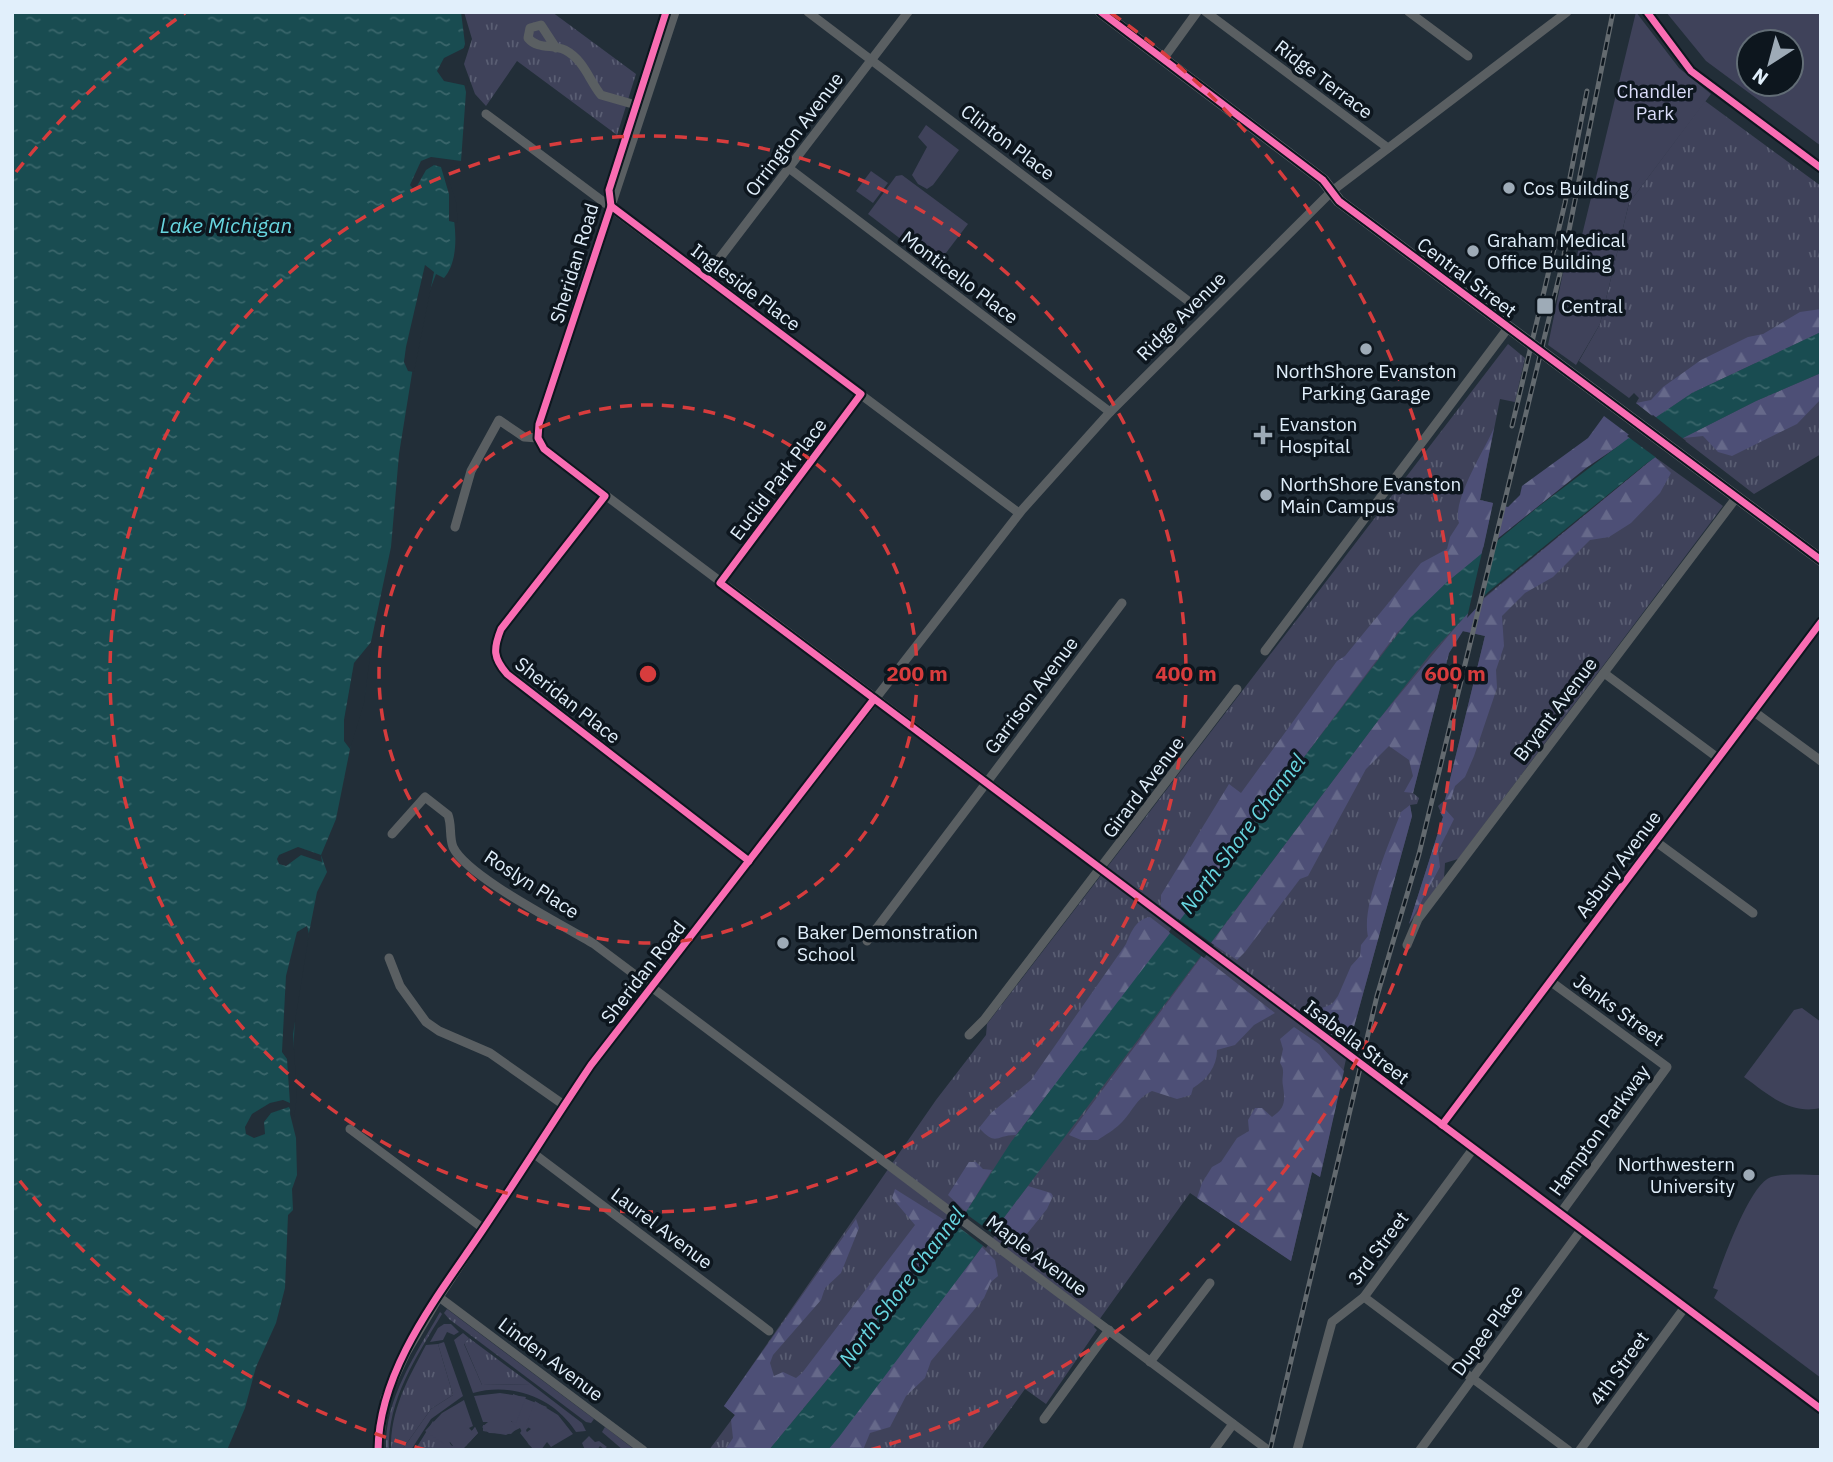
<svg xmlns="http://www.w3.org/2000/svg" width="1833" height="1462" font-family="'IBM Plex Sans',sans-serif">
  <style>
    .grass { fill: url(#grass-tufts) }
    .forest { fill: url(#forest-firs) }
    .green { fill: #3f425a; fill-rule: evenodd }
    .water { fill: url(#water-ripples) }
    .pier { fill: #222e38 }
    .lines { fill: none; stroke-linecap: round; stroke-linejoin: round }
    .minor { stroke: #5a5f62; stroke-width: 9 }
    .major { stroke: #606a6e; stroke-width: 12 }
    .rail-casing { stroke: #636a6f; stroke-width: 5 }
    .rail { stroke: #0d161e; stroke-width: 2.5; stroke-dasharray: 8; stroke-linecap: butt }
    .cycleway-casing { stroke: #0d161e; stroke-width: 11 }
    .cycleway { stroke: #f96db3; stroke-width: 7 }
    .ring { fill: none; stroke: #d73c3d; stroke-width: 3.5; stroke-dasharray: 12 9 }
    .poi-dot { fill: #9eabb7; stroke: #0d161e; stroke-width: 2.5 }
    .labels { text-anchor: middle; stroke-width: 7; stroke-linejoin: round; paint-order: stroke }
    .street-label { font-size: 19px; fill: #e1effb; stroke: #0d161e }
    .park-label { font-size: 19px; fill: #dbddfa; stroke: #0d161e }
    .poi-label { font-size: 19px; fill: #e1effb; stroke: #0d161e; text-anchor: start }
    .water-label { font-size: 21px; font-style: italic; fill: #67d5df; stroke: #0d161e }
    .centre { fill: #d73c3d; stroke: #0d161e; stroke-width: 3.5 }
    .ring-label { font-size: 21px; text-anchor: middle; font-weight: bold; fill: #d73c3d; stroke: #0d161e; stroke-width: 7; stroke-linejoin: round; paint-order: stroke }
  </style>
  <defs>
    <pattern id="grass-tufts" width="24" height="20" patternUnits="userSpaceOnUse" patternTransform="scale(1.75)"><rect width="24" height="20" fill="#3f425a"/><path d="M3 7l-1-3M5 7V3M7 7l1-3M15 17l-1-3M17 17v-4M19 17l1-3" fill="none" stroke="#5a5e73"/></pattern>
    <pattern id="forest-firs" width="22" height="20" patternUnits="userSpaceOnUse" patternTransform="scale(1.75)"><rect width="22" height="20" fill="#4d4f76"/><path d="M5 1l3.5 6h-7zM16 11l3.5 6h-7z" fill="#66698a"/></pattern>
    <pattern id="water-ripples" width="26" height="14" patternUnits="userSpaceOnUse" patternTransform="scale(1.75)"><rect width="26" height="14" fill="#194c51"/><path d="M2 4q2-2 4 0t4 0M15 11q2-2 4 0t4 0" fill="none" stroke="#3a666b"/></pattern>
  </defs>
  <rect width="100%" height="100%" fill="#222e38"/>
  <g class="grass">
    <path d="M464,12H552L636,74L617,135L517,61L486,106L475,94L464,64L472,39Z"/>
    <path d="M1705,101L1821,186V454L1754,494L1636,403L1639,398L1634,393L1629,398L1579,361L1600,324L1629,203Z"/>
    <path d="M1508,344L1525,358L1515,402L1500,399L1480,500L1493,503L1469,610L1655,457L1723,506L1458,859L1445,863L1444,878L1409,924L1443,817L1438,806L1445,800L1485,636L1462,631L1449,653L1413,793L1419,798L1417,804L1410,805L1412,816L1350,1041L1320,1177L1312,1172L1291,1261L1190,1193L1094,1327L1097,1330L1046,1404L1025,1389L981,1450H709L735,1415L724,1406L936,1100L986,1035L987,1024Z"/>
    <path d="M447,1309L594,1419L591,1423L586,1422L449,1319L444,1313Z"/>
    <path d="M440,1312L442,1314C417,1356 387,1400 389,1450H386C384,1399 416,1354 440,1312Z"/>
    <path d="M469,1338L531,1384L482,1385L464,1343Z"/>
    <path d="M438,1344L453,1395L431,1409L402,1450H391C390,1410 408,1379 426,1345Z"/>
    <path d="M513,1394L547,1407L526,1430L530,1441L541,1450L529,1445L520,1428L506,1435L483,1431V1425H512Z"/>
    <path d="M433,1421L452,1446L460,1445L475,1427L478,1433L462,1450H415Z"/>
    <path d="M605,1427L635,1450H623L602,1432Z"/>
  </g>
  <g class="forest">
    <path d="M1821,309V332L1692,393L1655,418L1636,403L1651,400L1663,387L1701,360L1748,337L1763,334L1800,312Z"/>
    <path d="M1821,373V399L1797,424L1732,456L1718,452L1703,436L1683,438L1756,401Z"/>
    <path d="M1604,416L1632,437L1586,468L1496,540L1504,506L1508,507L1520,495L1522,486L1588,438Z"/>
    <path d="M1494,428L1480,500L1493,503L1482,554L1446,583L1397,633L1181,921L1161,906V895L1229,784L1241,793L1337,661L1345,656L1421,563L1447,549L1450,537L1459,523C1451,502 1485,449 1494,428Z"/>
    <path d="M1655,457L1671,473L1660,493L1631,523L1609,537L1590,540L1553,577L1525,593L1502,616L1504,646L1496,670L1497,688L1474,756L1465,777L1455,786L1451,799L1445,800L1485,636L1463,631L1449,653L1413,793L1404,792L1413,776L1409,760L1389,746L1366,769L1308,876L1300,879L1245,952L1237,960L1211,943L1380,718L1469,611Z"/>
    <path d="M1410,805L1412,816L1350,1041L1312,1012L1332,1004L1338,996L1351,966L1360,956L1361,945L1368,936C1361,907 1389,844 1401,812Z"/>
    <path d="M1446,810L1454,819L1438,851L1440,867L1409,924L1443,817L1440,812Z"/>
    <path d="M1150,917L1172,934L1016,1135C995,1135 997,1147 979,1128L991,1113L1031,1080L1126,944C1131,932 1136,919 1150,917Z"/>
    <path d="M1202,956L1275,1013L1254,1025L1235,1045L1217,1050C1217,1067 1207,1079 1193,1088L1191,1095L1177,1099L1152,1091C1136,1098 1132,1113 1120,1124C1114,1130 1105,1135 1098,1140H1081L1069,1135Z"/>
    <path d="M1294,1027L1319,1044L1344,1071L1320,1177L1312,1172L1291,1261L1197,1198L1202,1183L1212,1167L1221,1162L1237,1138L1249,1131L1248,1120L1255,1108H1262L1272,1117C1286,1108 1285,1100 1283,1086C1281,1076 1286,1071 1280,1063L1283,1049L1280,1039Z"/>
    <path d="M969,1162H976L983,1169L992,1170L966,1212L948,1195Z"/>
    <path d="M1028,1186L1051,1193L1053,1196L1047,1209L1022,1240L1009,1242L992,1233Z"/>
    <path d="M895,1189L954,1226L769,1450H725L733,1438L731,1420L735,1415L724,1406L856,1219L859,1228L841,1273L825,1288L821,1300L773,1355L770,1363L774,1376L783,1372L796,1378L802,1373L915,1225L892,1198Z"/>
    <path d="M982,1247L995,1260L998,1276L991,1282L984,1298L931,1361L925,1378L906,1396L890,1427L870,1433L863,1450H828Z"/>
  </g>
  <g class="green">
    <path d="M1636,12L1679,68L1711,94L1629,203L1600,324L1576,365L1548,345L1566,258L1576,260Z"/>
    <path d="M1666,12H1821V146L1706,61ZM1791,42V84H1749V42Z"/>
    <path d="M926,125L959,150L933,185L927,189L918,184L912,175L927,147L918,137Z"/>
    <path d="M871,171L888,183L873,203L856,191Z"/>
    <path d="M902,175L968,224L936,266L868,214L896,176Z"/>
    <path d="M1802,1008L1821,1022V1108C1789,1115 1768,1094 1744,1077L1794,1010Z"/>
    <path d="M1821,1175V1378L1714,1298L1718,1290L1713,1288C1721,1266 1749,1184 1771,1177C1786,1173 1806,1175 1821,1175Z"/>
    <path d="M444,1324H451L459,1332L454,1335L447,1332L443,1340L430,1342L438,1328Z"/>
    <path d="M463,1333L469,1338L464,1344L482,1385L531,1384L582,1423L586,1431L576,1432C554,1398 513,1382 473,1393L454,1340Z"/>
    <path d="M444,1342L463,1396L431,1419L411,1450H402L431,1409L453,1395L438,1344Z"/>
    <path d="M500,1393L526,1397L516,1423L511,1421L517,1428L511,1434L489,1433L482,1427L488,1422H483L474,1396Z"/>
    <path d="M464,1400L473,1426L469,1428L472,1431L475,1427L478,1433L462,1450H450L453,1446L450,1442L447,1446L425,1431L442,1413Z"/>
    <path d="M535,1401L558,1415L573,1434L551,1447L547,1442L541,1450L532,1448L520,1433L522,1430L527,1432L531,1429L526,1426Z"/>
    <path d="M589,1436L595,1442L599,1441L607,1447L604,1449L600,1446L597,1450H585L582,1443Z"/>
  </g>
  <g class="water">
    <path d="M12,12H461L465,44L459,63L466,92L461,161L449,164L444,173C452,201 465,254 444,278L436,274L422,311L399,454L391,547L368,656L365,693L352,739L336,819L321,855L327,872L317,892L296,999L290,1114L296,1138L297,1175L292,1189L293,1210L288,1215L285,1288L276,1323L256,1367L245,1408L227,1450H12Z"/>
    <path d="M1821,332V373L1756,401L1683,438L1647,463L1488,592L1431,653L1380,718L839,1437L828,1450H769L966,1212L1011,1142L1410,618L1446,583L1538,507L1655,418L1692,393Z"/>
  </g>
  <g class="pier">
    <path d="M468,46L463,63L468,86L444,81L437,71L444,58Z"/>
    <path d="M431,157L461,161V165L451,167L447,174L456,202L458,223L449,221V194L441,167L434,165L426,170L417,186L413,189L410,185L421,161Z"/>
    <path d="M425,265L434,272L414,372L408,371L404,362L406,347Z"/>
    <path d="M1653,415L1686,441L1658,459L1627,436Z"/>
    <path d="M1497,537L1483,601L1467,618L1483,548Z"/>
    <path d="M372,641L364,703L350,749L344,741V720L354,663Z"/>
    <path d="M298,847L321,855L322,862L301,855L286,866L279,864L277,859L279,855Z"/>
    <path d="M1178,919L1214,945L1204,958L1169,932Z"/>
    <path d="M307,926L309,934L293,1034L297,1096L294,1117L289,1107L271,1113L264,1122L265,1134L254,1138L246,1134L245,1127L252,1114L270,1103L283,1100L290,1103L287,1059L282,1052L286,976L297,932Z"/>
    <path d="M962,1211L995,1235L986,1248L952,1222Z"/>
  </g>
  <g class="lines">
    <g class="minor">
      <path d="M675,12L539,424L538,438L544,449L1821,1409"/>
      <path d="M808,12L1187,300"/>
      <path d="M1206,12L1388,148"/>
      <path d="M1409,12L1468,56"/>
      <path d="M1647,12L1691,71L1821,168"/>
      <path d="M556,48L541,25L530,28L528,38C538,50 553,44 565,50C584,60 589,80 601,95L643,107"/>
      <path d="M1163,59L1197,12"/>
      <path d="M486,114L1019,513"/>
      <path d="M790,169L1110,412"/>
      <path d="M706,276L908,12"/>
      <path d="M605,496L501,629C493,649 493,658 507,674L749,861"/>
      <path d="M455,527L471,471L499,420L524,437L538,438"/>
      <path d="M720,583L861,394"/>
      <path d="M1265,651L1508,328"/>
      <path d="M1604,673L1718,758"/>
      <path d="M1753,711L1821,761"/>
      <path d="M392,834L425,797L448,815C452,825 449,837 453,847C467,877 563,925 594,944L1268,1450"/>
      <path d="M1655,841L1753,913"/>
      <path d="M867,941L1122,603"/>
      <path d="M1407,945L1418,919L1736,498"/>
      <path d="M389,958L400,986L426,1022L439,1031L490,1053L564,1105"/>
      <path d="M1550,981L1667,1067L1560,1214"/>
      <path d="M969,1035L984,1020L1237,689"/>
      <path d="M1442,1125L1821,622"/>
      <path d="M350,1129L484,1229"/>
      <path d="M533,1153L769,1331"/>
      <path d="M439,1297L643,1450"/>
      <path d="M1364,1297L1568,1450"/>
      <path d="M1150,1362L1210,1283"/>
      <path d="M1044,1419L1109,1330"/>
      <path d="M378,1450L385,1398L406,1353L439,1297L591,1065L1022,510L1110,412L1332,191L1567,12"/>
      <path d="M1214,1450L1233,1424"/>
      <path d="M1297,1450L1332,1322L1364,1297L1473,1149"/>
      <path d="M1420,1450L1581,1230"/>
      <path d="M1580,1450L1685,1307"/>
    </g>
    <path class="major" d="M1101,12L1323,180L1339,201L1821,560"/>
    <defs>
      <g id="rail">
        <path d="M1512,426L1565,203L1587,91"/>
        <path d="M1270,1450L1377,996L1419,854L1562,265L1613,12"/>
      </g>
    </defs>
    <use href="#rail" class="rail-casing"/>
    <use href="#rail" class="rail"/>
    <defs>
      <g id="cycleway">
        <path d="M666,12L609,190L611,206L539,424L538,438L544,449L605,496L501,629C493,649 493,658 507,674L749,861"/>
        <path d="M1101,12L1323,180L1339,201L1821,560"/>
        <path d="M1647,12L1691,71L1821,168"/>
        <path d="M611,206L861,394L720,583L1821,1409"/>
        <path d="M1442,1125L1821,622"/>
        <path d="M378,1450C379,1365 444,1289 488,1222C523,1170 556,1117 591,1065L874,699"/>
      </g>
    </defs>
    <use href="#cycleway" class="cycleway-casing"/>
    <use href="#cycleway" class="cycleway"/>
  </g>
  <g class="ring">
    <circle cx="648" cy="674" r="269"/>
    <circle cx="648" cy="674" r="538"/>
    <path d="M426 1450A807 807 0 0 1 16 1176M16 172A807 807 0 0 1 185 13M1111 13A807 807 0 0 1 870 1450"/>
  </g>
  <g class="poi-dot">
    <circle cx="1509" cy="188" r="7"/>
    <circle cx="1473" cy="251" r="7"/>
    <rect x="1536" y="297" width="18" height="18" rx="3.5"/>
    <circle cx="1366" cy="349" r="7"/>
    <path d="M1259.5 424.5h7v7h7v7h-7v7h-7v-7h-7v-7h7z"/>
    <circle cx="1266" cy="495" r="7"/>
    <circle cx="783" cy="943" r="7"/>
    <circle cx="1749" cy="1175" r="7"/>
  </g>
  <g class="labels">
    <g class="street-label">
      <text transform="translate(1324 79) rotate(37)" y="7">Ridge Terrace</text>
      <text transform="translate(794 134) rotate(-53)" y="7">Orrington Avenue</text>
      <text transform="translate(1008 142) rotate(37)" y="7">Clinton Place</text>
      <text transform="translate(574 263) rotate(-73)" y="7">Sheridan Road</text>
      <text transform="translate(960 277) rotate(37)" y="7">Monticello Place</text>
      <text transform="translate(1467 277) rotate(37)" y="7">Central Street</text>
      <text transform="translate(746 287) rotate(37)" y="7">Ingleside Place</text>
      <text transform="translate(1181 316) rotate(-45)" y="7">Ridge Avenue</text>
      <text transform="translate(778 479) rotate(-53)" y="7">Euclid Park Place</text>
      <text transform="translate(1031 695) rotate(-53)" y="7">Garrison Avenue</text>
      <text transform="translate(568 700) rotate(38)" y="7">Sheridan Place</text>
      <text transform="translate(1555 709) rotate(-53)" y="7">Bryant Avenue</text>
      <text transform="translate(1143 787) rotate(-53)" y="7">Girard Avenue</text>
      <text transform="translate(1618 864) rotate(-53)" y="7">Asbury Avenue</text>
      <text transform="translate(532 884) rotate(33)" y="7">Roslyn Place</text>
      <text transform="translate(643 972) rotate(-52)" y="7">Sheridan Road</text>
      <text transform="translate(1619 1010) rotate(36)" y="7">Jenks Street</text>
      <text transform="translate(1357 1042) rotate(37)" y="7">Isabella Street</text>
      <text transform="translate(1599 1130) rotate(-54)" y="7">Hampton Parkway</text>
      <text transform="translate(662 1228) rotate(37)" y="7">Laurel Avenue</text>
      <text transform="translate(1378 1248) rotate(-53)" y="7">3rd Street</text>
      <text transform="translate(1037 1255) rotate(37)" y="7">Maple Avenue</text>
      <text transform="translate(1487 1330) rotate(-54)" y="7">Dupee Place</text>
      <text transform="translate(551 1359) rotate(37)" y="7">Linden Avenue</text>
      <text transform="translate(1619 1368) rotate(-54)" y="7">4th Street</text>
    </g>
    <g class="park-label">
      <text x="1655" y="98">Chandler<tspan x="1655" dy="22">Park</tspan></text>
    </g>
    <g class="poi-label">
      <text x="1523" y="195">Cos Building</text>
      <text x="1487" y="247">Graham Medical<tspan x="1487" dy="22">Office Building</tspan></text>
      <text x="1561" y="313">Central</text>
      <text x="1366" y="378" text-anchor="middle">NorthShore Evanston<tspan x="1366" dy="22">Parking Garage</tspan></text>
      <text x="1279" y="431">Evanston<tspan x="1279" dy="22">Hospital</tspan></text>
      <text x="1280" y="491">NorthShore Evanston<tspan x="1280" dy="22">Main Campus</tspan></text>
      <text x="797" y="939">Baker Demonstration<tspan x="797" dy="22">School</tspan></text>
      <text x="1735" y="1171" text-anchor="end">Northwestern<tspan x="1735" dy="22">University</tspan></text>
    </g>
    <g class="water-label">
      <text x="226" y="233">Lake Michigan</text>
      <text transform="translate(1243 834) rotate(-53)" y="7">North Shore Channel</text>
      <text transform="translate(902 1287) rotate(-53)" y="7">North Shore Channel</text>
    </g>
  </g>
  <circle cx="648" cy="674" r="10" class="centre"/>
  <g class="ring-label">
    <text x="917" y="681">200 m</text>
    <text x="1186" y="681">400 m</text>
    <text x="1455" y="681">600 m</text>
  </g>
  <rect width="1833" height="1462" fill="none" stroke="#e1effb" stroke-width="28"/>
  <g transform="translate(1770 63) rotate(216)"><circle r="33" fill="#0d161e" stroke="#626d76" stroke-width="2"/>
  <path d="M0-5L12 26L0 18L-12 26Z" fill="#9eabb7"/>
  <text y="-10" font-size="19" font-weight="bold" text-anchor="middle" fill="#e1effb">N</text>
  </g>
</svg>
